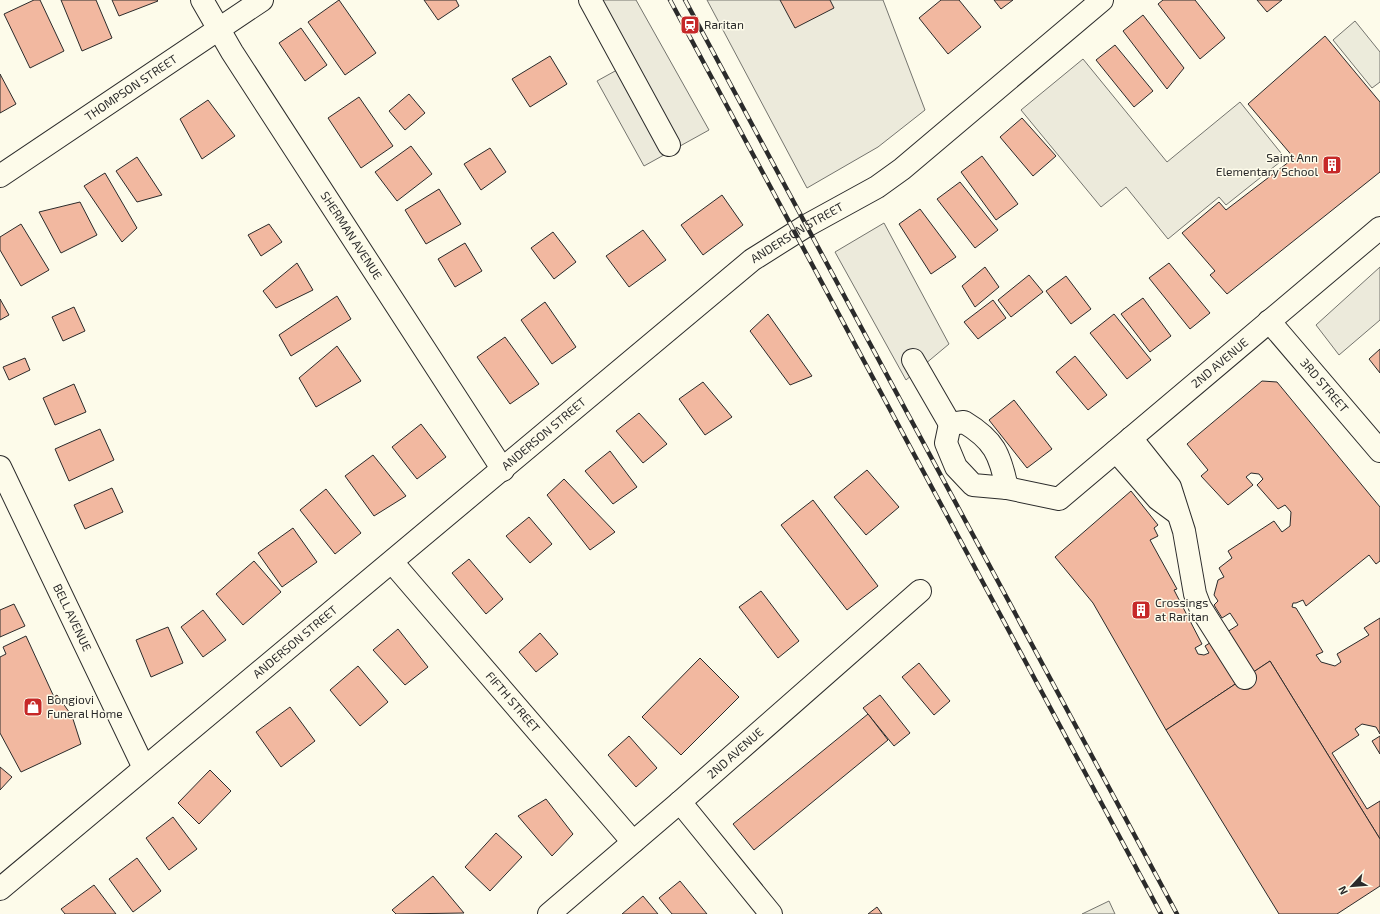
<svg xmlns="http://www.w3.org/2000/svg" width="1380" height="914" font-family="'Exo 2',sans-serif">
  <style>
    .green { fill: #ecebdb; stroke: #74746e }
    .parking { fill: #eceadb; stroke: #74746e }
    .building { fill: #f2b8a0; stroke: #2b2b2b }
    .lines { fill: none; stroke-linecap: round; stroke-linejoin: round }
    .minor-casing { stroke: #2b2b2b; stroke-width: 24 }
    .minor { stroke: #fdfbea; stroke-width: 22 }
    .rail-casing { stroke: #2b2b2b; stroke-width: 4.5 }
    .rail { stroke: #fdfbea; stroke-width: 3; stroke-dasharray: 9; stroke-linecap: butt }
    .labels { text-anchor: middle; stroke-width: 3; stroke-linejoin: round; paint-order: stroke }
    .poi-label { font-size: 12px; fill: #2b2b2b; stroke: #fdfbea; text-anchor: start }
    .street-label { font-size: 12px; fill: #2b2b2b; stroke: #fdfbea }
  </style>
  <rect width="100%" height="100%" fill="#fdfbea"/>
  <g class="green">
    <path d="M1355,21L1380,52V82L1372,88L1333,40Z"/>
    <path d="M1109,901L1115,914H1082Z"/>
  </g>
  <g class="parking">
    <path d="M602,0H636L709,130L644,166L597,81L635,60Z"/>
    <path d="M707,0H883L925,110L878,147L807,188Z"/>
    <path d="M1083,59L1167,162L1240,102L1285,158L1226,205L1219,197L1168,239L1126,187L1101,207L1021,110Z"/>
    <path d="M884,223L949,344L906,380L835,252Z"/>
    <path d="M1380,267V320L1339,355L1316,325Z"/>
  </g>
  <g class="building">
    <path d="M34,0H40L64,51L30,68L4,14Z"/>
    <path d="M61,0H96L112,38L82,51Z"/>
    <path d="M112,0H157L158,1L119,16Z"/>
    <path d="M339,0L376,53L345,75L308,22Z"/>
    <path d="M424,0H456L459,6L438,20Z"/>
    <path d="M780,0H830L834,8L795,28Z"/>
    <path d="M941,0H959L981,27L948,54L919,18Z"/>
    <path d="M994,0H1013L1001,9Z"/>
    <path d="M1163,0H1195L1225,38L1200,59L1158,4Z"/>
    <path d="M1257,0H1282L1267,12Z"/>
    <path d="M1143,15L1184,68L1167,89L1123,31Z"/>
    <path d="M301,28L327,65L305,81L279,43Z"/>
    <path d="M1325,36L1380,102V172L1227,294L1210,275L1215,271L1182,233L1219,202L1226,210L1294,158L1248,104Z"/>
    <path d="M1115,45L1153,91L1134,107L1096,60Z"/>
    <path d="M550,56L567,84L530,107L512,79Z"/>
    <path d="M0,74L16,104L0,113Z"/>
    <path d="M409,94L425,113L405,130L389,111Z"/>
    <path d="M359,97L393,146L361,168L328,118Z"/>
    <path d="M208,100L235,136L202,159L180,119Z"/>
    <path d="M1022,118L1056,156L1033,176L1000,137Z"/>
    <path d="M411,146L432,174L397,201L375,172Z"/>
    <path d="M490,148L506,172L481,190L464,164Z"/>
    <path d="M982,156L1018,204L996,220L961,172Z"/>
    <path d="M137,157L162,195L137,202L116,171Z"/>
    <path d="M105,173L137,228L122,242L84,186Z"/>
    <path d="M960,182L998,230L975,248L937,199Z"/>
    <path d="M439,189L461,224L426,244L405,210Z"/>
    <path d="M722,195L743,225L703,255L681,225Z"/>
    <path d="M80,202L97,235L61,253L39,212Z"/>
    <path d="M920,209L956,257L931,274L899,224Z"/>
    <path d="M21,224L49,270L21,286L0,250V237Z"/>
    <path d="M269,224L282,242L261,256L248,235Z"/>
    <path d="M643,230L666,260L629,287L606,256Z"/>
    <path d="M553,232L576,262L554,279L531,248Z"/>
    <path d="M465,243L482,271L455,287L438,259Z"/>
    <path d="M297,263L313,290L276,308L263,291Z"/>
    <path d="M1169,263L1210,313L1190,329L1149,278Z"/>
    <path d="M985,267L999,287L975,307L962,286Z"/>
    <path d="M1029,275L1043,292L1011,317L998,300Z"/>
    <path d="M1066,276L1091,309L1071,324L1046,291Z"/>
    <path d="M337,296L351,319L291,356L279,335Z"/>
    <path d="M1143,298L1171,336L1150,352L1121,314Z"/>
    <path d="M0,299L9,315L0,320Z"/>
    <path d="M993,300L1006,318L978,339L964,322Z"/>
    <path d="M545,302L576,347L552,364L521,320Z"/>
    <path d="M74,307L85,331L63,341L52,317Z"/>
    <path d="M768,314L812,376L790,385L750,331Z"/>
    <path d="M1114,314L1151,360L1127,379L1090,333Z"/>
    <path d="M505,337L539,384L510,404L477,357Z"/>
    <path d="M337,346L361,381L316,407L299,378Z"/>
    <path d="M1380,349V373L1369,359Z"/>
    <path d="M1075,356L1107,395L1088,410L1056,372Z"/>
    <path d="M25,358L30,370L9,380L3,367Z"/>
    <path d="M1262,381L1277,382L1380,507V561L1376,564L1369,555L1306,606L1303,600L1296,603H1293L1292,607L1296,608L1323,652L1316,655L1321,662L1335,666L1341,662L1337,654L1369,635L1364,628L1380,618V734L1376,727L1362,724L1355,729L1359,735L1332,753L1367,809L1380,801V839L1270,661L1166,730L1093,603L1055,557L1131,491L1158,525L1154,528L1158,536L1150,540L1177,589L1174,590L1202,644L1195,648L1198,654L1204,655L1209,653L1205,646L1238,625L1230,613L1222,618L1214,605L1218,601L1214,595L1218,580L1224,577L1219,568L1232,558L1228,551L1274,521L1282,532L1290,526L1291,512L1285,505L1278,509L1257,485L1263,479L1259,474L1251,473L1246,477L1253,485L1228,505L1201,476L1208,470L1187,444Z"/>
    <path d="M703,382L732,417L705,435L679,399Z"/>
    <path d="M74,384L86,412L55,425L43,398Z"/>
    <path d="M1014,400L1052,449L1027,468L989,420Z"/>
    <path d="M639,413L667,444L643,463L616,431Z"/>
    <path d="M421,424L446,457L417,479L392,447Z"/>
    <path d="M100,429L114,460L69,481L55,449Z"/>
    <path d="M610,451L637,487L613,504L585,471Z"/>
    <path d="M373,455L406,496L374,516L345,476Z"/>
    <path d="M867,470L899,507L866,535L834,497Z"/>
    <path d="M564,479L615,532L590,550L547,495Z"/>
    <path d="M112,488L123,512L85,529L74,505Z"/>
    <path d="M326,489L361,533L335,554L300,510Z"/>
    <path d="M813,500L878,586L847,610L781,525Z"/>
    <path d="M529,517L552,544L530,563L506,536Z"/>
    <path d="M293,528L317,562L282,587L258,553Z"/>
    <path d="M469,559L503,599L486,614L452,573Z"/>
    <path d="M254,561L281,592L243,625L216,594Z"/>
    <path d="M761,591L799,641L778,658L739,607Z"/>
    <path d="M14,604L25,626L0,637V610Z"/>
    <path d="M203,610L226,640L203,657L181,627Z"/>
    <path d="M168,627L183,663L151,677L136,640Z"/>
    <path d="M398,629L428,667L405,685L373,650Z"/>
    <path d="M540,633L558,654L536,672L519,652Z"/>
    <path d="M26,636L54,697L57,695L72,716L81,744L21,772L0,733V657L6,654L3,647Z"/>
    <path d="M700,658L739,697L681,755L642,717Z"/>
    <path d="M1270,661L1380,839V886L1337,914H1279L1166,730Z"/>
    <path d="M919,663L950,701L934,715L902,677Z"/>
    <path d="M358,666L388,702L360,726L330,690Z"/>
    <path d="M880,695L910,733L894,746L863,708Z"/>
    <path d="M290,707L315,741L281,767L256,732Z"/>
    <path d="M868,714L888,740L754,850L733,824Z"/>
    <path d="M629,736L657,768L636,787L608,755Z"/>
    <path d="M1380,736V754L1372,741Z"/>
    <path d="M0,767L12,777L0,790Z"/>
    <path d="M210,770L231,791L199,824L178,803Z"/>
    <path d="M546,799L573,834L552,856L518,816Z"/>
    <path d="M173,817L197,849L169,870L146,838Z"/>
    <path d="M496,833L522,857L490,891L465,867Z"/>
    <path d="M137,858L161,891L133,912L109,879Z"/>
    <path d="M433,876L464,913L396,914L392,910Z"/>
    <path d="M680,881L707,914H672L659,898Z"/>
    <path d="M94,885L116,914H65L61,909Z"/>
    <path d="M643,896L658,914H622Z"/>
    <path d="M877,907L882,914H868Z"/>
  </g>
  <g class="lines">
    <defs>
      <g id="minor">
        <path id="s1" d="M202,0L232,52L503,470"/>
        <path d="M590,0L669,145"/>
        <path id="s2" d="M0,176L262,0"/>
        <path id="s3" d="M1269,321L1380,451"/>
        <path d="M913,360L950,424L964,422C994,440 1000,454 1007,488"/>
        <path id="s4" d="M950,424L946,443L956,467L973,485L1007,488L1059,499L1380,228"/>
        <path d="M1131,438L1170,487L1184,531L1195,594L1200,607L1245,678"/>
        <path d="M1116,451L1158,499L1177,513"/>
        <path id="s5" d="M0,467L144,768"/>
        <path id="s6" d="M392,562L633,842"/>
        <path d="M680,802L771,914"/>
        <path id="s7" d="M0,889L752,260L806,226L877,187L902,169L1102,0"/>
        <path id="s8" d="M549,914L680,802L920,591"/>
      </g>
    </defs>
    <use href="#minor" class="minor-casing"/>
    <use href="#minor" class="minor"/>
    <defs>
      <g id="rail">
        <path d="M670,0L1161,914"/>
        <path d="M685,0L1177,914"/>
      </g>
    </defs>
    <use href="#rail" class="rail-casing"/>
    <use href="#rail" class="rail"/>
  </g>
  <defs>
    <symbol id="station-square" viewBox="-11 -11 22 22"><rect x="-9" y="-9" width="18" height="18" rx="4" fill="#c62828" stroke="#fdfbea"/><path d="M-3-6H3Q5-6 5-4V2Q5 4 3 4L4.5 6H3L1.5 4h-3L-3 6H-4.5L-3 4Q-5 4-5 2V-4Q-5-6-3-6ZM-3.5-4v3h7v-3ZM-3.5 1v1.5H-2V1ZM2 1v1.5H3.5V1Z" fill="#fff"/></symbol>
    <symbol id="building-square" viewBox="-11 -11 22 22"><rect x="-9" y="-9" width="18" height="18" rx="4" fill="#c62828" stroke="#fdfbea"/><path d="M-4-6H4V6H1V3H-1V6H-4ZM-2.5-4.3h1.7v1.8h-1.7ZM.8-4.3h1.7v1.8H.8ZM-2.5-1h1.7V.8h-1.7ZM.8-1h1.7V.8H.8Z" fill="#fff"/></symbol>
    <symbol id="shop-square" viewBox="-11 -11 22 22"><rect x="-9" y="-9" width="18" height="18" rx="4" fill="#c62828" stroke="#fdfbea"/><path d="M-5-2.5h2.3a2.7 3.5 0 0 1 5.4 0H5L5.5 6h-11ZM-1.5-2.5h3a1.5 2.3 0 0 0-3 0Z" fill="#fff"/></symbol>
  </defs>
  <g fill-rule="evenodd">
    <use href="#station-square" x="679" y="14" width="22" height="22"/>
    <use href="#building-square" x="1321" y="154" width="22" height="22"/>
    <use href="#building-square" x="1130" y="599" width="22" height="22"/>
    <use href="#shop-square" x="22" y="696" width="22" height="22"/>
  </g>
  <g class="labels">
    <g class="poi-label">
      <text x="704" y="29">Raritan</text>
      <text x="1318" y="162" text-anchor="end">Saint Ann<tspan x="1318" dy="14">Elementary School</tspan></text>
      <text x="1155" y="607">Crossings<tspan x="1155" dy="14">at Raritan</tspan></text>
      <text x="47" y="704">Bongiovi<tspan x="47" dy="14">Funeral Home</tspan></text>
    </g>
    <g class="street-label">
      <text dy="4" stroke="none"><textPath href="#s2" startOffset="158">THOMPSON STREET</textPath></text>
      <text dy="4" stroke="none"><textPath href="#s7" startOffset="1033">ANDERSON STREET</textPath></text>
      <text dy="4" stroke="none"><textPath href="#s1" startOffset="279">SHERMAN AVENUE</textPath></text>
      <text dy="4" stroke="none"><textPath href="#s4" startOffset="368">2ND AVENUE</textPath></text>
      <text dy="4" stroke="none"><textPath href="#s3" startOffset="85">3RD STREET</textPath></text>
      <text dy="4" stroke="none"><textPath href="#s7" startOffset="709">ANDERSON STREET</textPath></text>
      <text dy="4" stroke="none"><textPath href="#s5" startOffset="167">BELL AVENUE</textPath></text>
      <text dy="4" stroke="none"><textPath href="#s7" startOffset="385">ANDERSON STREET</textPath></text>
      <text dy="4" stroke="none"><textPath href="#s6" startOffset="185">FIFTH STREET</textPath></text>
      <text dy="4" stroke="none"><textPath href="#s8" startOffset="246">2ND AVENUE</textPath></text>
    </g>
  </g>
  <g transform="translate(1352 886) rotate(244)" stroke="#fdfbea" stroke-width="3" paint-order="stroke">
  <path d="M0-3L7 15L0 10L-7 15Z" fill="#2b2b2b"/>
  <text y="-6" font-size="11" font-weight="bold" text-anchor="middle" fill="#2b2b2b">N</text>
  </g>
</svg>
